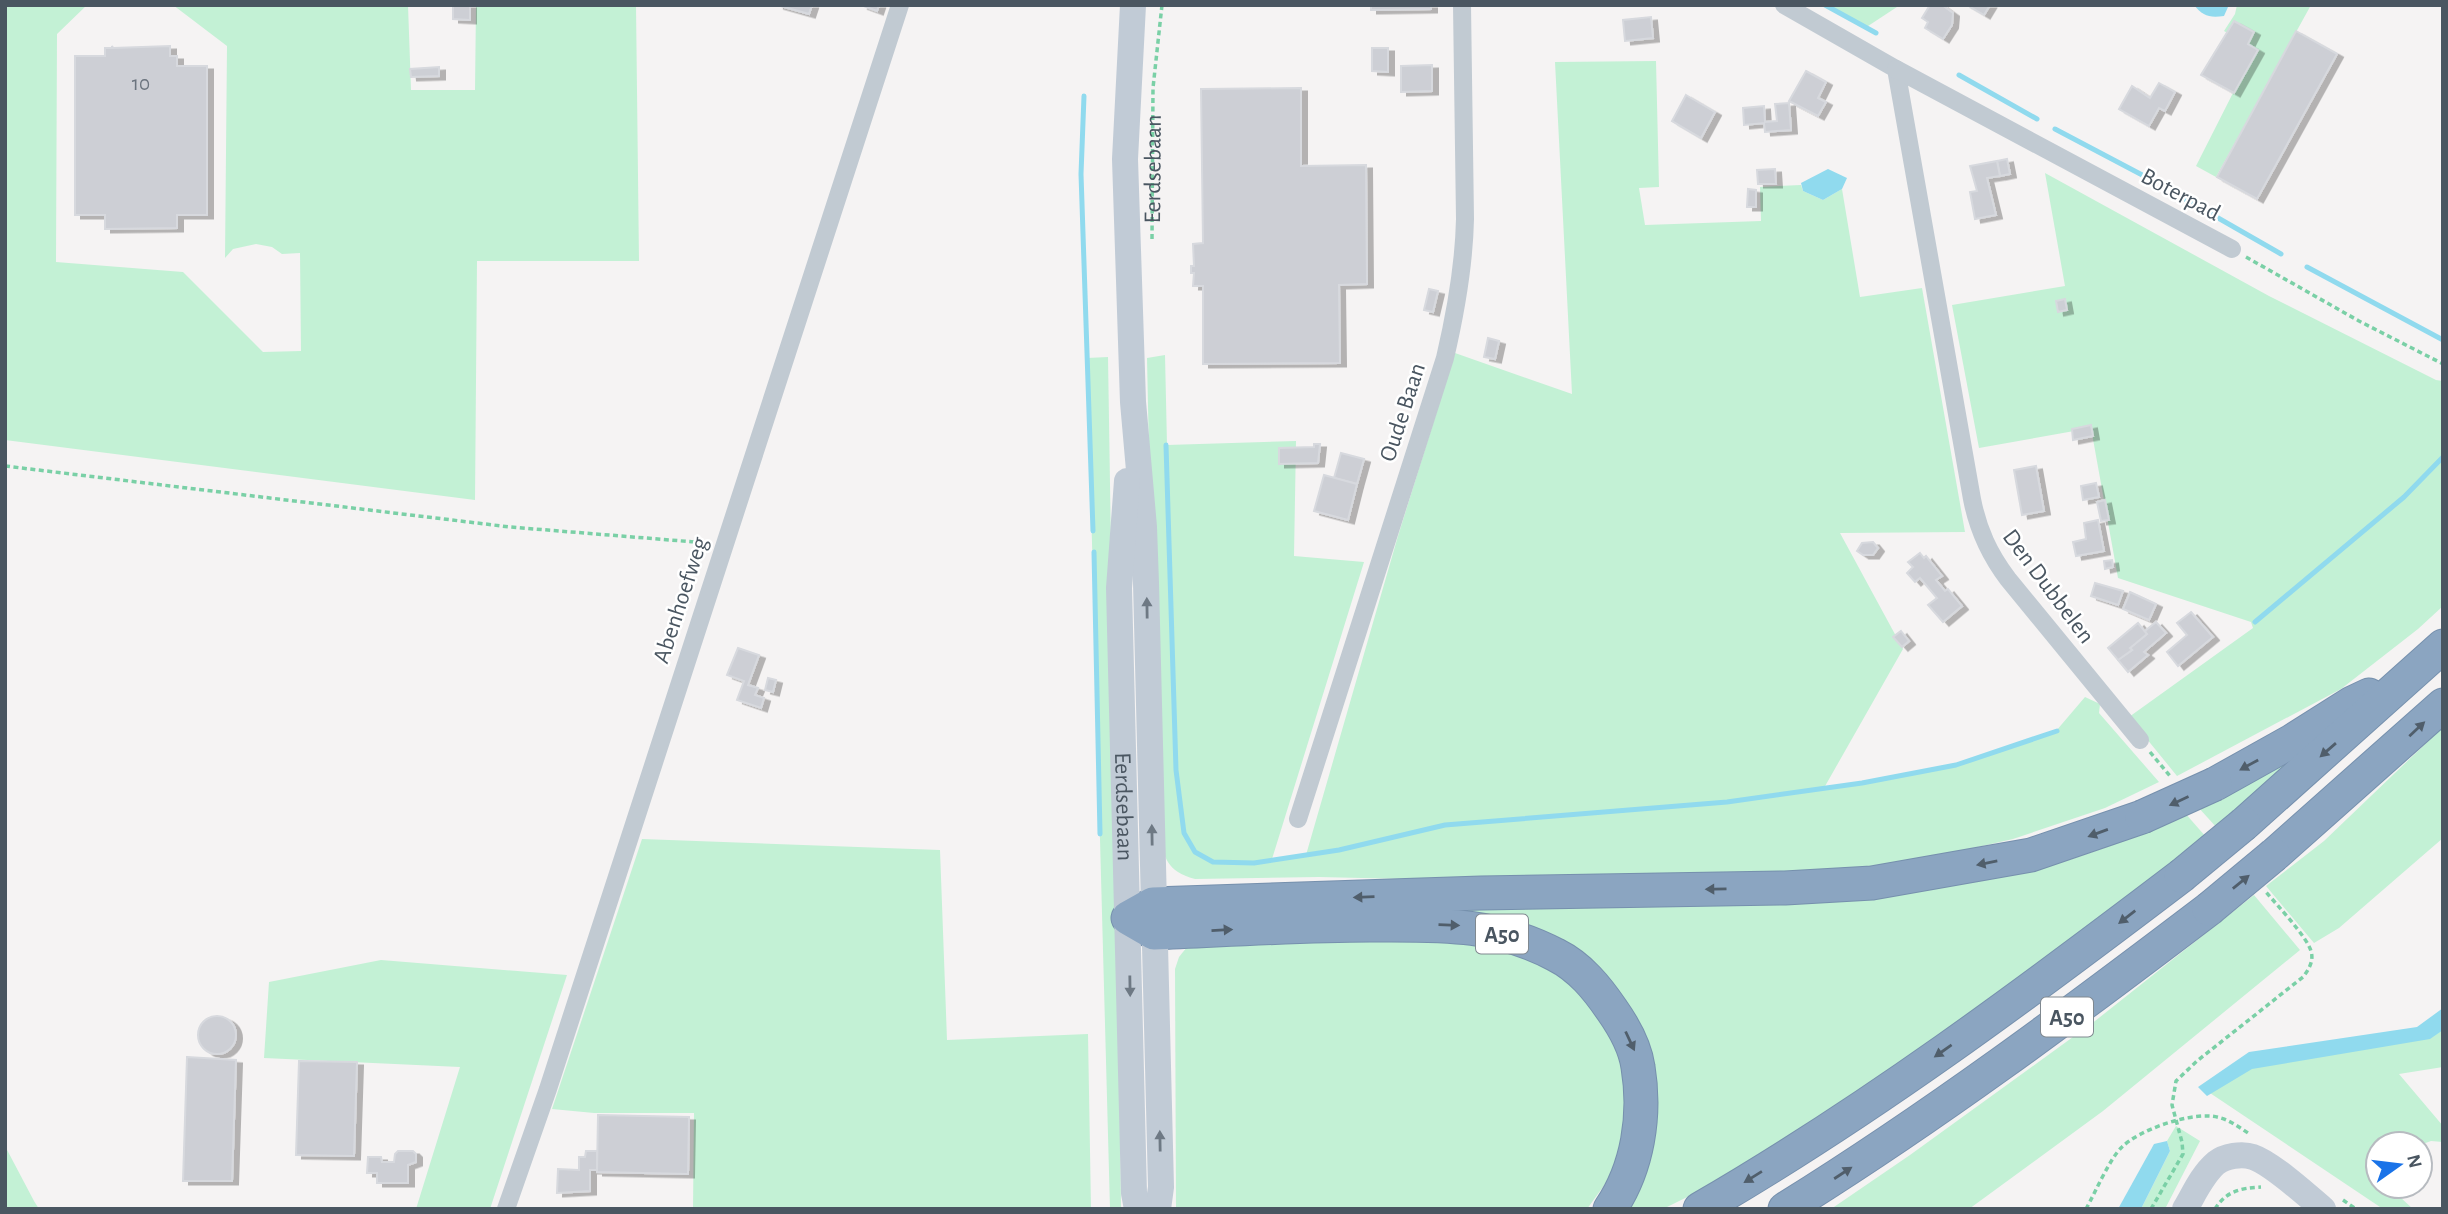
<svg xmlns="http://www.w3.org/2000/svg" width="2448" height="1214" font-family="'Alegreya Sans',sans-serif">
  <style>
    .green { fill: #c3f1d5 }
    .water { fill: #90daee }
    .lines { fill: none; stroke-linecap: round; stroke-linejoin: round }
    .stream { stroke: #90daee; stroke-width: 5 }
    .building { fill: #cdcfd5; stroke: #d7d9de; stroke-width: 2; filter: url(#shadow) }
    .highway-casing { stroke: #7690ad; stroke-width: 35 }
    .path { stroke: #7ad0a6; stroke-width: 3.5; stroke-dasharray: 5 3.5; stroke-linecap: butt }
    .street { stroke: #c1cad2; stroke-width: 18 }
    .secondary { stroke: #c1cbd6; stroke-width: 26 }
    .highway { stroke: #8ba5c1; stroke-width: 33 }
    .highway-bridge-casing { stroke: #7690ad; stroke-width: 35; stroke-linecap: butt }
    .highway-bridge { stroke: #8ba5c1; stroke-width: 33 }
    .oneway { fill: #6e7984 }
    .oneway2 { fill: #505e6b }
    .labels { text-anchor: middle; stroke-width: 5; stroke-linejoin: round; paint-order: stroke }
    .number-label { font-size: 21px; fill: #6b747e }
    .shield { fill: #fff; stroke: #808990; stroke-width: 2 }
    .shield-label { font-size: 23px; font-weight: bold; fill: #4a5661 }
    .street-label { font-size: 24px; fill: #4a5661; stroke: #fff }
  </style>
  <defs>
    <filter id="shadow"><feDropShadow dx="6" dy="3.5" stdDeviation="0" flood-color="#0004"/></filter>
  </defs>
  <rect width="100%" height="100%" fill="#f5f3f3"/>
  <g class="green">
    <path d="M5,5H87L57,34L56,262L183,272L263,352L301,351L300,253L282,254L272,247L256,244L233,249L225,258L227,46L173,5H408L411,90H475L476,5H636L639,261H477L475,500L5,440Z"/>
    <path d="M1824,5H1900L1865,28Z"/>
    <path d="M2237,5H2311L2216,177L2196,166L2234,91L2257,50L2224,31L2235,14Z"/>
    <path d="M1656,61L1659,187L1639,188L1645,225L1761,221L1760,187L1801,185L1803,191L1823,200L1842,189L1860,297L1922,288L1965,532L1840,533L1903,649L1824,788L1951,766L2009,749L2056,731L2085,697L2100,704L2099,713L2159,782L2105,808L2013,839L1934,857L1835,871L1491,881L1319,877L1195,879C1166,871 1166,859 1157,833L1147,358L1165,355L1167,445L1296,441L1294,556L1364,562L1272,859L1306,855L1398,536L1455,353L1572,394L1555,62Z"/>
    <path d="M2045,173L2269,296L2436,380L2443,381V606L2418,629L2341,689L2177,776L2129,717L2253,628L2251,622L2118,578L2091,428L1979,448L1952,305L2065,286Z"/>
    <path d="M1108,357L1120,1117L1121,1209H1110L1087,358Z"/>
    <path d="M2344,724L2217,828L2198,807Z"/>
    <path d="M2443,727V838L2339,928L2314,943L2266,886L2324,841Z"/>
    <path d="M2185,813L2206,837L2105,916L1774,1154L1663,1209H1621L1633,1195L1654,1145L1653,1085L1585,961L1393,912L1965,883L2072,859L2141,835Z"/>
    <path d="M642,839L940,850L947,1040L1088,1034L1091,1209H693L694,1113H594L552,1109Z"/>
    <path d="M2254,895L2300,950L2103,1111L1969,1209H1831L1910,1155L2095,1021Z"/>
    <path d="M1417,937L1487,943L1530,959L1573,985L1598,1012L1617,1047L1628,1089L1626,1134L1608,1180L1587,1209H1176L1175,969L1179,957L1187,947Z"/>
    <path d="M381,960L567,975L490,1209H416L460,1067L264,1058L269,982Z"/>
    <path d="M2443,1030V1067L2399,1074L2443,1126V1142L2431,1141L2420,1145L2378,1144V1186H2396L2400,1197L2413,1209H2383L2204,1089L2285,1053Z"/>
    <path d="M2176,1126L2200,1141L2165,1209H2141L2170,1151L2167,1141Z"/>
    <path d="M5,1146L34,1201L39,1209H5Z"/>
  </g>
  <g class="water">
    <path d="M2194,5H2228V7L2224,16C2209,18 2203,16 2194,5Z"/>
    <path d="M1828,169L1847,178L1842,189L1823,200L1803,191L1801,183Z"/>
    <path d="M2443,1008V1030L2430,1039L2252,1069L2207,1096L2198,1087L2249,1052L2417,1027Z"/>
    <path d="M2167,1141L2170,1151L2141,1209H2118L2154,1144Z"/>
  </g>
  <g class="lines">
    <g class="stream">
      <path d="M1825,5L1876,33"/>
      <path d="M1959,75L2037,119"/>
      <path d="M1084,96L1081,174L1093,531"/>
      <path d="M2055,129L2146,177"/>
      <path d="M2164,187L2281,254"/>
      <path d="M2307,267L2443,340"/>
      <path d="M1166,445L1176,770L1184,833L1195,852L1213,862L1254,863L1339,850L1445,825L1727,802L1862,783L1956,765L2057,731"/>
      <path d="M1094,552L1100,834"/>
      <path d="M2255,622L2404,497L2443,457"/>
    </g>
  </g>
  <g class="building">
    <path d="M453,5H470V20L453,19Z"/>
    <path d="M777,5H812L809,14Z"/>
    <path d="M861,5H879L877,11Z"/>
    <path d="M1371,5H1431V9L1371,10Z"/>
    <path d="M1930,5H1942L1953,13L1952,25L1943,39L1925,28L1928,22L1922,18Z"/>
    <path d="M1967,5H1990L1984,15Z"/>
    <path d="M1651,17L1653,38L1625,41L1623,20Z"/>
    <path d="M2234,21L2254,32L2248,44L2258,50L2234,93L2201,75Z"/>
    <path d="M2296,31L2337,54L2257,199L2217,177Z"/>
    <path d="M112,46L113,48L170,46V56H177V66H207V215H177V228L105,229V215H75V56H105V48H112Z"/>
    <path d="M1372,48H1388V72L1372,71Z"/>
    <path d="M1432,65V91L1401,92V66Z"/>
    <path d="M439,67V76L411,77L410,69Z"/>
    <path d="M1806,71L1826,82L1818,98L1826,102L1818,116L1789,101Z"/>
    <path d="M2159,83L2175,92L2165,111L2159,108L2149,126L2119,109L2132,86L2150,98Z"/>
    <path d="M1301,88V166L1366,165L1367,284L1339,285L1340,363L1203,364V286H1193L1194,273H1191V266H1194L1193,244L1203,243L1201,89Z"/>
    <path d="M1686,95L1715,112L1701,138L1672,121Z"/>
    <path d="M1789,103L1791,130L1765,132L1764,123L1744,125L1743,108L1764,106L1765,122L1777,121L1775,104Z"/>
    <path d="M2007,159L2010,174L2000,176L1997,161Z"/>
    <path d="M1997,161L2000,176L1987,178L1996,215L1975,219L1970,192L1977,191L1970,166Z"/>
    <path d="M1775,169L1776,184H1758L1757,170Z"/>
    <path d="M1748,189L1756,190V207H1747Z"/>
    <path d="M1429,289L1438,291L1433,312L1424,310Z"/>
    <path d="M2065,299L2067,310L2058,312L2056,301Z"/>
    <path d="M1488,338L1499,341L1495,359L1484,357Z"/>
    <path d="M2091,425L2093,436L2073,440L2072,429Z"/>
    <path d="M1314,444H1320L1318,463L1279,464V448L1314,447Z"/>
    <path d="M1341,453L1364,459L1357,484L1334,478Z"/>
    <path d="M2036,466L2044,511L2022,515L2014,470Z"/>
    <path d="M1324,475L1357,484L1348,520L1314,511Z"/>
    <path d="M2096,483L2099,497L2083,500L2081,486Z"/>
    <path d="M2105,500L2109,520L2101,521L2097,502Z"/>
    <path d="M2098,520L2104,551L2076,556L2073,542L2086,539L2084,523Z"/>
    <path d="M1873,542L1878,548L1873,555H1863L1857,551L1862,543Z"/>
    <path d="M1920,553L1924,558L1926,556L1942,576L1936,580L1945,591L1948,589L1962,606L1943,622L1928,605L1937,598L1920,578L1915,582L1907,573L1913,567L1908,562Z"/>
    <path d="M2112,560L2113,567L2105,569L2104,561Z"/>
    <path d="M2095,583L2123,591L2118,605L2091,596Z"/>
    <path d="M2130,592L2156,604L2149,620L2123,609Z"/>
    <path d="M2191,612L2213,637L2178,666L2167,652L2187,635L2177,623Z"/>
    <path d="M2156,622L2166,633L2144,652L2148,655L2128,672L2118,660L2132,650L2130,648L2147,634L2145,631Z"/>
    <path d="M2138,623L2147,634L2130,648L2132,650L2118,660L2108,648Z"/>
    <path d="M1901,631L1909,641L1902,647L1893,637Z"/>
    <path d="M738,648L759,655L748,685L758,688L755,695L764,698L761,708L737,700L744,681L727,675Z"/>
    <path d="M768,678L776,680L773,692L765,690Z"/>
    <circle cx="217" cy="1035" r="19"/>
    <path d="M187,1057L236,1060L232,1181H183Z"/>
    <path d="M299,1061L357,1062L354,1156L296,1155Z"/>
    <path d="M598,1115L689,1117L688,1174L597,1172Z"/>
    <path d="M398,1151H413L416,1154V1162L408,1165V1183H377V1173H367L368,1157H381L382,1162H394L395,1154Z"/>
    <path d="M586,1151H597V1170H590V1191L557,1193L558,1169L579,1170V1157H585Z"/>
  </g>
  <g class="lines">
    <defs>
      <g id="highway">
        <path d="M2215,784L2292,741L2352,703L2369,695"/>
        <path d="M2244,824L2443,646"/>
        <path d="M2274,855L2443,705"/>
        <path d="M1610,1209C1638,1168 1646,1115 1638,1067C1635,1046 1624,1027 1612,1010C1597,988 1580,967 1556,955C1494,922 1438,925 1370,925C1298,925 1226,930 1154,933L1128,918L1153,904L1481,893L1785,888L1872,883L2031,855L2142,817"/>
        <path d="M1700,1209C1869,1111 2026,994 2181,876"/>
        <path d="M1785,1209C1933,1117 2071,1014 2209,909"/>
      </g>
    </defs>
    <use href="#highway" class="highway-casing"/>
    <g class="path">
      <path id="s1" d="M1152,239L1153,88L1162,5"/>
      <path d="M2246,257L2359,321L2443,364"/>
      <path d="M5,466L510,527L707,543"/>
      <path d="M2150,752L2170,776"/>
      <path d="M2343,1200L2356,1209"/>
      <path d="M2086,1209C2095,1193 2110,1158 2122,1147C2139,1130 2184,1115 2208,1116C2224,1116 2236,1125 2248,1133"/>
      <path d="M2151,1209L2183,1154L2182,1142L2172,1105L2176,1081L2197,1061L2303,977C2309,969 2314,961 2311,951C2307,937 2277,905 2266,892"/>
      <path d="M2215,1209C2226,1191 2241,1188 2261,1187"/>
    </g>
    <g class="street">
      <path d="M1784,5L1896,69L1972,499C1978,530 1989,554 2008,579L2140,740"/>
      <path d="M1896,69L2232,249"/>
      <path d="M1298,819L1445,358C1456,311 1464,267 1465,219L1462,5"/>
      <path d="M506,1209L548,1089L900,5"/>
    </g>
    <g class="secondary">
      <path d="M1133,5L1125,159L1133,402L1144,527L1146,583L1161,1187L1158,1209"/>
      <path id="s2" d="M1127,481L1119,588L1134,1193L1137,1209"/>
      <path d="M2185,1209C2194,1194 2202,1175 2216,1163C2225,1156 2242,1153 2253,1157C2271,1163 2307,1195 2323,1209"/>
    </g>
    <use href="#highway" class="highway"/>
    <defs>
      <g id="highway-bridge">
        <path d="M2142,817L2215,784"/>
        <path d="M2181,876L2244,824"/>
        <path d="M2209,909L2274,855"/>
      </g>
    </defs>
    <use href="#highway-bridge" class="highway-bridge-casing"/>
    <use href="#highway-bridge" class="highway-bridge"/>
  </g>
  <defs><path id="oneway-solid" d="M-6-.8H1V-3.2L6.5 0L1 3.2V.8H-6Z" transform="scale(1.75)"/></defs>
  <g class="oneway">
    <use href="#oneway-solid" transform="translate(1147 608) rotate(-91)"/>
    <use href="#oneway-solid" transform="translate(1152 835) rotate(-91)"/>
    <use href="#oneway-solid" transform="translate(1130 986) rotate(89)"/>
    <use href="#oneway-solid" transform="translate(1160 1141) rotate(-91)"/>
  </g>
  <g class="oneway2">
    <use href="#oneway-solid" transform="translate(2417 729) rotate(-43)"/>
    <use href="#oneway-solid" transform="translate(2328 750) rotate(139)"/>
    <use href="#oneway-solid" transform="translate(2249 765) rotate(151)"/>
    <use href="#oneway-solid" transform="translate(2179 801) rotate(155)"/>
    <use href="#oneway-solid" transform="translate(2098 833) rotate(160)"/>
    <use href="#oneway-solid" transform="translate(1987 863) rotate(169)"/>
    <use href="#oneway-solid" transform="translate(2241 882) rotate(-39)"/>
    <use href="#oneway-solid" transform="translate(1716 889) rotate(179)"/>
    <use href="#oneway-solid" transform="translate(1364 897) rotate(178)"/>
    <use href="#oneway-solid" transform="translate(2127 917) rotate(142)"/>
    <use href="#oneway-solid" transform="translate(1449 925) rotate(2)"/>
    <use href="#oneway-solid" transform="translate(1222 930) rotate(-3)"/>
    <use href="#oneway-solid" transform="translate(1630 1041) rotate(65)"/>
    <use href="#oneway-solid" transform="translate(1943 1051) rotate(145)"/>
    <use href="#oneway-solid" transform="translate(1843 1173) rotate(-33)"/>
    <use href="#oneway-solid" transform="translate(1753 1177) rotate(148)"/>
  </g>
  <g class="labels">
    <g class="number-label">
      <text x="141" y="90">10</text>
    </g>
    <g class="shield">
      <rect x="1476" y="914.5" width="52" height="39" rx="5"/>
      <rect x="2041" y="997.5" width="52" height="39" rx="5"/>
    </g>
    <g class="shield-label">
      <text x="1502" y="942">A50</text>
      <text x="2067" y="1025">A50</text>
    </g>
    <g class="street-label">
      <text dy="8" stroke="none"><textPath href="#s1" startOffset="70">Eerdsebaan</textPath></text>
      <text transform="translate(2181 194) rotate(28)" y="8">Boterpad</text>
      <text transform="translate(1402 412) rotate(-72)" y="8">Oude Baan</text>
      <text transform="translate(2049 586) rotate(53)" y="8">Den Dubbelen</text>
      <text transform="translate(680 600) rotate(-72)" y="8">Abenhoefweg</text>
      <text dy="8" stroke="none"><textPath href="#s2" startOffset="326">Eerdsebaan</textPath></text>
    </g>
  </g>
  <rect width="2448" height="1214" fill="none" stroke="#4a5661" stroke-width="14"/>
  <g transform="translate(2399 1165) rotate(76)"><circle r="33" fill="#ffffff" stroke="#b7bbc0" stroke-width="2"/>
  <path d="M0-5L12 26L0 18L-12 26Z" fill="#1a73e8"/>
  <text y="-10" font-size="19" font-weight="bold" text-anchor="middle" fill="#4a5661">N</text>
  </g>
</svg>
